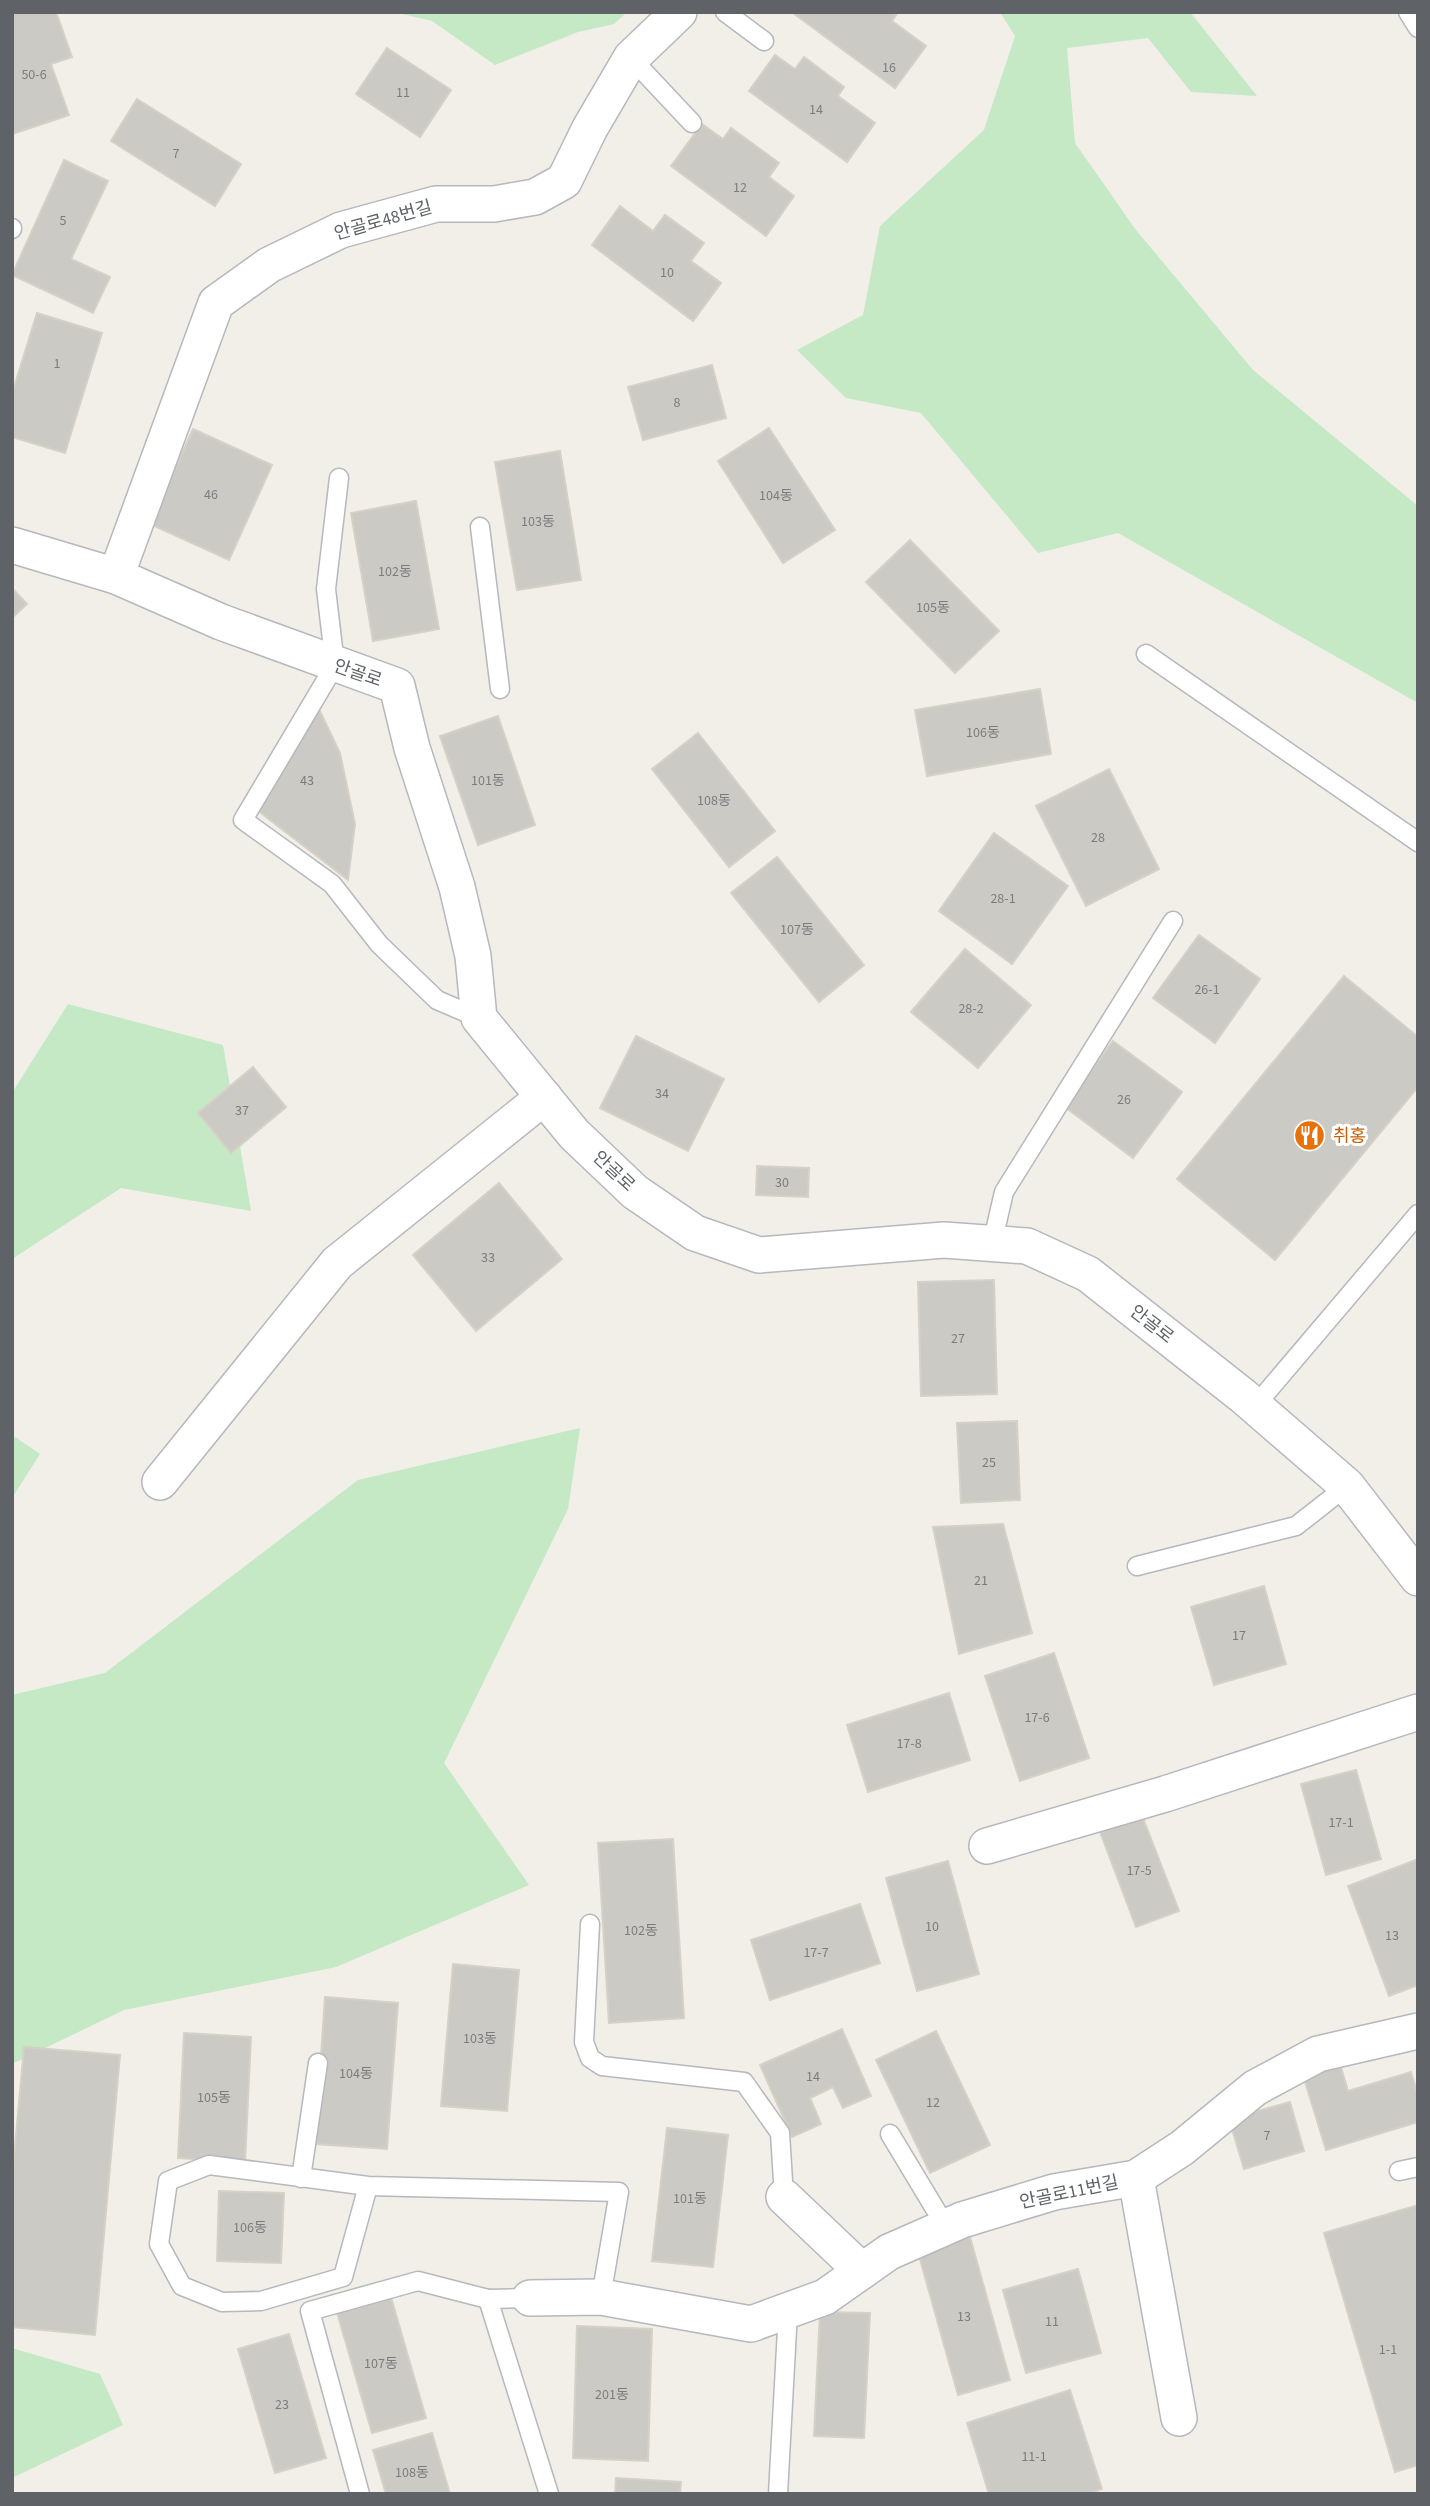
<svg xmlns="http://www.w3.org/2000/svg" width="1430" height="2506" font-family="'Source Sans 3','Noto Sans KR',sans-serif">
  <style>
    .green { fill: #c5e8c5 }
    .building { fill: #cccac5; stroke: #d6d1c6; stroke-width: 2 }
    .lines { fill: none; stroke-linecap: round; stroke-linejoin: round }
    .lane-casing { stroke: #b5b8bc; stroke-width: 21 }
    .street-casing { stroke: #b5b8bc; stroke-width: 38 }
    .lane { stroke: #fff; stroke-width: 18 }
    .street { stroke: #fff; stroke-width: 35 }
    .labels { text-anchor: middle; stroke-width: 6; stroke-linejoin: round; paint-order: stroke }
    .number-label { font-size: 14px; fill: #7a7d7f }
    .street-label { font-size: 18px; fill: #5f6368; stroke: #fff }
    .food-label { font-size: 18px; fill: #c56008; stroke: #fff; text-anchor: start }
  </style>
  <rect width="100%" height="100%" fill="#f1efe8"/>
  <g class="green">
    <path d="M394,12H627L614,24L578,32L495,65L432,21Z"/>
    <path d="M1000,12H1190L1257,96L1191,92L1148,38L1067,48L1075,143L1136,230L1253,370L1418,506V703L1118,533L1038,553L921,413L846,398L797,350L863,315L880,226L984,130L1015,36Z"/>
    <path d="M68,1004L223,1045L251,1211L121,1188L12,1259V1093Z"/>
    <path d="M580,1428L568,1509L444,1763L529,1885L336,1967L124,2010L12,2064V1695L105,1673L358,1480Z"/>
    <path d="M12,1435L40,1454L12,1498Z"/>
    <path d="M12,2348L100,2374L123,2425L12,2478Z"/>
  </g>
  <g class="building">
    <path d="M12,12H56L72,57L51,64L69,115L12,134Z"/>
    <path d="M898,12L892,21L926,46L895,88L793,13Z"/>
    <path d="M387,48L451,90L420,137L356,94Z"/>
    <path d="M775,55L795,69L804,57L844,87L838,96L875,123L847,162L749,91Z"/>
    <path d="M137,99L241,164L215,206L111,141Z"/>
    <path d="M702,124L723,139L731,128L779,163L769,177L794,196L766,236L671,166Z"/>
    <path d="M64,160L108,181L71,259L110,277L93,313L12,275Z"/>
    <path d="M620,206L653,231L665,215L704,243L691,261L721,283L693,321L592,245Z"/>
    <path d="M37,313L102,333L65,453L12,437V394Z"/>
    <path d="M712,365L726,418L643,440L628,387Z"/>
    <path d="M769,428L835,530L783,563L718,461Z"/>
    <path d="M193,429L272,465L229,560L150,524Z"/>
    <path d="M560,451L581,580L517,590L495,462Z"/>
    <path d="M416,501L439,629L373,641L351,513Z"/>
    <path d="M910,540L999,631L955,673L866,582Z"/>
    <path d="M12,588L27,604L12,618Z"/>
    <path d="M1040,689L1051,754L927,776L915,710Z"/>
    <path d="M316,703L340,753L355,824L348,880L253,807Z"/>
    <path d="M498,716L535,825L478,845L440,736Z"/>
    <path d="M698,733L775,831L729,867L652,769Z"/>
    <path d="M1109,769L1159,869L1086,906L1036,806Z"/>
    <path d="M994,833L1068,886L1012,964L939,911Z"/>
    <path d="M777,857L864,965L819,1002L731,893Z"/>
    <path d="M1199,935L1260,979L1215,1043L1153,998Z"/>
    <path d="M965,949L1031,1005L978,1068L911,1012Z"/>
    <path d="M1344,976L1418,1037V1087L1275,1260L1177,1179Z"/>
    <path d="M636,1036L724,1079L688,1151L600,1108Z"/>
    <path d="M1113,1041L1182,1092L1133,1158L1065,1107Z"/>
    <path d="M253,1067L286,1107L231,1153L198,1113Z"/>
    <path d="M757,1166L809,1168L808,1197L756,1195Z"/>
    <path d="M499,1183L562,1259L476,1331L413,1255Z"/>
    <path d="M994,1280L997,1394L921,1396L918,1282Z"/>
    <path d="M1017,1421L1020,1500L961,1503L957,1423Z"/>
    <path d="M1003,1524L1032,1633L959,1654L933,1527Z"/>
    <path d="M1264,1586L1286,1664L1214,1685L1191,1607Z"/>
    <path d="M1054,1653L1089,1758L1020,1781L985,1676Z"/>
    <path d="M949,1693L970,1760L868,1792L847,1725Z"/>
    <path d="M1356,1770L1381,1859L1326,1875L1301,1784Z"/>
    <path d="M1141,1813L1179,1911L1136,1927L1099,1829Z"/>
    <path d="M673,1839L684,2018L609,2023L598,1843Z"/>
    <path d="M1418,1859V1985L1389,1996L1348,1886Z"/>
    <path d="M948,1861L979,1974L917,1991L886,1878Z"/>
    <path d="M860,1904L880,1963L770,2000L751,1940Z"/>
    <path d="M453,1964L519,1970L507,2111L441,2106Z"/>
    <path d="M325,1997L398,2003L387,2149L315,2144Z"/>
    <path d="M842,2029L871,2096L843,2108L833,2087L810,2098L821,2124L792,2137L760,2065Z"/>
    <path d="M936,2031L990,2145L930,2173L876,2060Z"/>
    <path d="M184,2033L251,2037L245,2162L178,2158Z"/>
    <path d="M24,2047L120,2055L95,2335L12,2327V2179Z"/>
    <path d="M1340,2064L1348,2091L1411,2072L1418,2096V2122L1326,2150L1303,2075Z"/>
    <path d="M1290,2102L1304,2151L1244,2169L1229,2119Z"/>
    <path d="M667,2128L728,2135L713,2267L652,2261Z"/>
    <path d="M219,2191L284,2193L281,2263L217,2261Z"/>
    <path d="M1418,2205V2465L1395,2472L1324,2233Z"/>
    <path d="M970,2237L1010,2380L958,2395L918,2252Z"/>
    <path d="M1078,2269L1101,2353L1026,2373L1003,2290Z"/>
    <path d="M390,2294L426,2418L372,2433L336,2309Z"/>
    <path d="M820,2312L870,2313L864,2438L814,2436Z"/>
    <path d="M577,2326L652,2329L648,2461L573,2458Z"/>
    <path d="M289,2334L326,2458L275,2473L238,2349Z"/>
    <path d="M1070,2390L1102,2489L1088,2494H989L967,2423Z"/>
    <path d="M432,2433L450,2494H386L373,2450Z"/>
    <path d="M616,2478L681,2482L680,2494H615Z"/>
  </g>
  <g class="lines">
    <defs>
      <g id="lane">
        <path d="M725,12L764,41"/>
        <path d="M1408,12L1418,28"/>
        <path d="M631,58L692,123"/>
        <path d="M12,228V229"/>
        <path d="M339,478L326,589L335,665L243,820L332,884L379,944L437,1000L479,1018"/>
        <path d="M480,527L500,689"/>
        <path d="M1146,654L1418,842"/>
        <path d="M992,1244L1004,1192L1173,921"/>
        <path d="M1255,1406L1418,1214"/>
        <path d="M1137,1566L1296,1526L1347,1486"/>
        <path d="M590,1924L584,2042L590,2058L602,2066L744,2082L780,2133L784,2197"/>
        <path d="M890,2134L946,2227"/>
        <path d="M1399,2171L1418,2167"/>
        <path d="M301,2178L318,2063"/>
        <path d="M368,2186L343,2277L261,2301L222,2302L182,2286L159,2244L168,2181L209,2165L368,2186L619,2192L601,2297"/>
        <path d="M530,2298L488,2299L549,2494"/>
        <path d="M360,2494L310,2311L418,2281L488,2299"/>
        <path d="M778,2494L788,2311"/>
      </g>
      <g id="street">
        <path d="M12,545L116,576L221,622L397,686L412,748L457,887L473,956L479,1018L574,1134L635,1192L695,1233L759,1255L944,1240L1027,1246L1088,1274L1243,1396L1347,1486L1418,1578"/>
        <path d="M116,576L216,303L269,265L341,230L436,204H494L535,197L564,181L590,128L631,58L679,12"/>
        <path d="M160,1482L337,1263L544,1097"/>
        <path d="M987,1846L1165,1794L1418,1712"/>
        <path d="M1136,2178L1179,2418"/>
        <path d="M784,2197L862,2271"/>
        <path d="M530,2298L601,2297L751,2324L825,2297L889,2252L962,2220L1054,2192L1136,2178L1182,2148L1255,2088L1318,2054L1418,2031"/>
      </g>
    </defs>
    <use href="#lane" class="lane-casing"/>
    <use href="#street" class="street-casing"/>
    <use href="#lane" class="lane"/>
    <use href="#street" class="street"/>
  </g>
  <defs>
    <symbol id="restaurant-disc" viewBox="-11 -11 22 22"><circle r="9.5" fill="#e8710a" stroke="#fff"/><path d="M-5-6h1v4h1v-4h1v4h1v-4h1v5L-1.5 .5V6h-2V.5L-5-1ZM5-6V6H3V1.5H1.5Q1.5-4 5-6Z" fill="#fff"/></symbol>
  </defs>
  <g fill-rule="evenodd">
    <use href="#restaurant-disc" x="1292" y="1118" width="35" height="35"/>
  </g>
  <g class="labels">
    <g class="number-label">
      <text x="889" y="72">16</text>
      <text x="34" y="79">50-6</text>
      <text x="403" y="97">11</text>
      <text x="816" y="114">14</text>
      <text x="176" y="158">7</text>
      <text x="740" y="192">12</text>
      <text x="63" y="225">5</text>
      <text x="667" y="277">10</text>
      <text x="57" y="368">1</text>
      <text x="677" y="407">8</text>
      <text x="211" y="499">46</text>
      <text x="776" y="500">104동</text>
      <text x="538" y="526">103동</text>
      <text x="395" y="576">102동</text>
      <text x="933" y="612">105동</text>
      <text x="983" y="737">106동</text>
      <text x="307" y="785">43</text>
      <text x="488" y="785">101동</text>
      <text x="714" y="805">108동</text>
      <text x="1098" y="842">28</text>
      <text x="1003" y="903">28-1</text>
      <text x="797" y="934">107동</text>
      <text x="1207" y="994">26-1</text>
      <text x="971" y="1013">28-2</text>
      <text x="662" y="1098">34</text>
      <text x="1124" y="1104">26</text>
      <text x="242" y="1115">37</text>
      <text x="782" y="1187">30</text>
      <text x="488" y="1262">33</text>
      <text x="958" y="1343">27</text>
      <text x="989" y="1467">25</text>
      <text x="981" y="1585">21</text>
      <text x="1239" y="1640">17</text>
      <text x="1037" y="1722">17-6</text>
      <text x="909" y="1748">17-8</text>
      <text x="1341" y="1827">17-1</text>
      <text x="1139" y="1875">17-5</text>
      <text x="932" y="1931">10</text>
      <text x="641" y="1935">102동</text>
      <text x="1392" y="1940">13</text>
      <text x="816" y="1957">17-7</text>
      <text x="480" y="2043">103동</text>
      <text x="356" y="2078">104동</text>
      <text x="813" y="2081">14</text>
      <text x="214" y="2102">105동</text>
      <text x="933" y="2107">12</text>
      <text x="1267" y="2140">7</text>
      <text x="690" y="2203">101동</text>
      <text x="250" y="2232">106동</text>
      <text x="964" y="2321">13</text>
      <text x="1052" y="2326">11</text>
      <text x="1388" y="2354">1-1</text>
      <text x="381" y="2368">107동</text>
      <text x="612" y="2399">201동</text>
      <text x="282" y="2409">23</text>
      <text x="1034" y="2461">11-1</text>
      <text x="412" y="2477">108동</text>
    </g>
    <g class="street-label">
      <text transform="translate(383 220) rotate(-16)" y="6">안골로48번길</text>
      <text transform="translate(358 673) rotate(19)" y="6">안골로</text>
      <text transform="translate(614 1171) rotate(43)" y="6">안골로</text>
      <text transform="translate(1152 1324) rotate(38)" y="6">안골로</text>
      <text transform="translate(1069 2192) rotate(-12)" y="6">안골로11번길</text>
    </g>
    <g class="food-label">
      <text x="1333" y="1142">취홍</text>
    </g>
  </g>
  <rect width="1430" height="2506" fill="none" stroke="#5f6368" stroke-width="28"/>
</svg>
